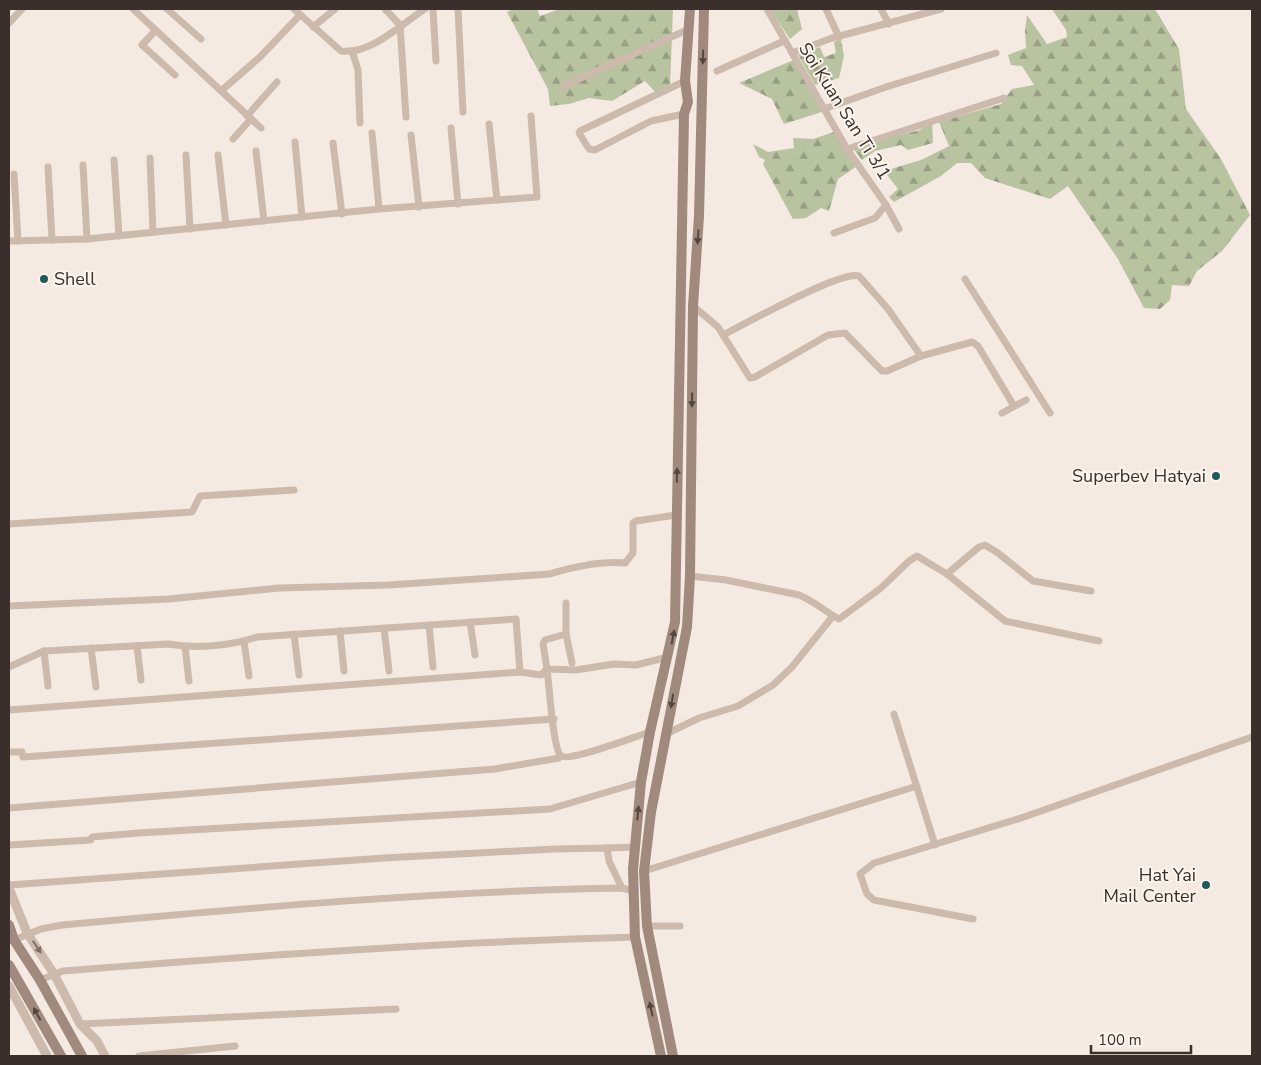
<svg xmlns="http://www.w3.org/2000/svg" width="1261" height="1065" font-family="'Nunito Sans',sans-serif">
  <style>
    .forest { fill: url(#forest-firs) }
    .lines { fill: none; stroke-linecap: round; stroke-linejoin: round }
    .minor { stroke: #ccbaac; stroke-width: 7 }
    .tertiary { stroke: #ccbaac; stroke-width: 9 }
    .secondary { stroke: #a0897d; stroke-width: 10 }
    .oneway { fill: #544640 }
    .oneway2 { fill: #7c6e65 }
    .poi-dot { fill: #1f5a5d; stroke: #fbf4ed; stroke-width: 2 }
    .labels { text-anchor: middle; stroke-width: 4; stroke-linejoin: round; paint-order: stroke }
    .street-label { font-size: 18px; fill: #3a2f2b; stroke: #fbf4ed }
    .poi-label { font-size: 18px; fill: #3a2f2b; stroke: #fbf4ed; text-anchor: end }
  </style>
  <defs>
    <pattern id="forest-firs" width="22" height="20" patternUnits="userSpaceOnUse" patternTransform="scale(1.25)"><rect width="22" height="20" fill="#b8c3a0"/><path d="M5 1l3.5 6h-7zM16 11l3.5 6h-7z" fill="#979f83"/></pattern>
  </defs>
  <rect width="100%" height="100%" fill="#f4eae1"/>
  <g class="forest">
    <path d="M514,9H537L540,16L560,9H673L670,86L657,94L645,81L612,101L589,98L569,104L550,106L548,89L507,12Z"/>
    <path d="M770,9H797L802,29L790,39Z"/>
    <path d="M1052,9H1155L1179,49L1186,109L1221,159L1250,215L1222,251L1197,271L1189,286L1172,285L1170,300L1160,309L1144,308L1118,259L1068,186L1050,199L985,178L971,163H957L941,176L894,202L889,197L898,189L884,171L921,160L949,146L939,122L1001,104L1012,89L1034,85L1022,66L1011,65L1008,55L1026,48L1025,30L1027,15L1047,44L1067,37L1066,30Z"/>
    <path d="M841,39L844,56L839,78L815,85L798,55L820,47L824,57L836,53L834,42Z"/>
    <path d="M796,59L825,111L784,124L772,99L739,83Z"/>
    <path d="M932,120L933,143L908,150L901,145L875,151L862,160L852,147L920,130Z"/>
    <path d="M837,131L860,164L838,179L829,211L821,208L806,218L793,219L763,164L765,160L759,157L753,144L768,152L794,148L793,138L813,139Z"/>
  </g>
  <g class="lines">
    <g class="minor">
      <path d="M133,9L261,128"/>
      <path d="M167,9L201,39"/>
      <path d="M294,9L341,51C371,55 401,24 425,9"/>
      <path d="M385,9L400,25L406,117"/>
      <path d="M433,9L436,61"/>
      <path d="M458,9L463,112"/>
      <path d="M767,9L847,149L886,205L899,229"/>
      <path d="M826,9L839,37"/>
      <path d="M881,9L889,24"/>
      <path d="M9,23L22,9"/>
      <path d="M313,27L335,9"/>
      <path d="M156,30L142,45L175,75"/>
      <path d="M352,51L358,70L360,123"/>
      <path d="M792,53L832,38L941,9"/>
      <path d="M717,71L784,41"/>
      <path d="M563,86L689,29"/>
      <path d="M221,91L260,57L300,15"/>
      <path d="M824,109L886,87L996,53"/>
      <path d="M684,114L651,121L595,150L589,149L579,133L580,131L685,81"/>
      <path d="M247,116L277,82"/>
      <path d="M489,124L497,200"/>
      <path d="M451,128L458,204"/>
      <path d="M372,133L379,209"/>
      <path d="M411,135L419,207"/>
      <path d="M233,139L251,119"/>
      <path d="M295,142L302,217"/>
      <path d="M333,143L342,214"/>
      <path d="M847,149L1004,98"/>
      <path d="M256,151L264,221"/>
      <path d="M186,155L190,229"/>
      <path d="M218,155L226,225"/>
      <path d="M150,158L153,232"/>
      <path d="M114,160L119,236"/>
      <path d="M83,165L87,239"/>
      <path d="M48,167L52,240"/>
      <path d="M14,174L18,241"/>
      <path d="M834,233L875,218L886,205"/>
      <path d="M9,241L87,239L379,209L537,197L531,116"/>
      <path d="M965,279L1050,413"/>
      <path d="M693,306L718,327L750,378L755,377L828,335L845,333L882,371H887L921,356L972,342L978,346L1014,406"/>
      <path d="M723,335C745,324 841,270 859,276L888,309L921,356"/>
      <path d="M1002,413L1026,400"/>
      <path d="M9,524L192,512L200,496L294,490"/>
      <path d="M947,574L979,547L985,545L998,553L1033,581L1091,591"/>
      <path d="M690,576L726,580L799,595C814,601 826,612 839,619L881,588L909,561L917,556L947,574L1005,621L1099,641"/>
      <path d="M566,603V634L572,663"/>
      <path d="M9,606L169,599L279,588L389,585L550,574C573,567 601,561 625,563L633,553V523L636,521L676,515"/>
      <path d="M470,622L475,655"/>
      <path d="M429,625L433,667"/>
      <path d="M384,628L389,671"/>
      <path d="M340,631L344,671"/>
      <path d="M294,634L299,675"/>
      <path d="M566,634L545,640L543,644L547,669L576,670L614,664L636,665L668,657"/>
      <path d="M244,642L249,676"/>
      <path d="M137,646L141,680"/>
      <path d="M185,647L189,681"/>
      <path d="M91,648L96,687"/>
      <path d="M44,651L48,686"/>
      <path d="M9,667L44,651L168,644C196,649 230,646 257,637L516,619L520,672"/>
      <path d="M9,710L520,672L541,675L547,669C549,683 553,750 561,756C569,762 637,736 650,732"/>
      <path d="M894,714L935,845"/>
      <path d="M666,734L699,718L738,706L773,685L792,667L833,616"/>
      <path d="M9,752H22L23,757L554,719"/>
      <path d="M9,808L495,769L559,758L560,756"/>
      <path d="M9,845L91,840L92,837L138,833L550,809L641,782"/>
      <path d="M607,848L635,847"/>
      <path d="M644,871L917,786"/>
      <path d="M9,885L384,858L555,849L607,848L609,861L622,888"/>
      <path d="M973,919L874,900L867,894L860,874L874,863L1021,818L1252,737"/>
      <path d="M647,926H680"/>
      <path d="M14,940L41,929L62,925C249,908 435,891 622,888L633,891"/>
      <path d="M40,980L63,971C254,956 444,942 635,937"/>
      <path d="M80,1024L396,1009"/>
      <path d="M139,1056L235,1046"/>
    </g>
    <g class="tertiary">
      <path d="M9,888L27,933L54,974L80,1024L97,1041L105,1056"/>
      <path d="M9,986L47,1056"/>
    </g>
    <g class="secondary">
      <path d="M9,925L14,940L40,980L82,1056"/>
      <path d="M9,965L61,1056"/>
      <path d="M661,1056L635,937L633,869L641,782L650,732L675,622L684,114L688,102L685,81L690,9"/>
      <path d="M673,1056L647,926L644,871L651,812L687,627L690,576L693,306L699,216L704,9"/>
    </g>
  </g>
  <defs><path id="oneway-solid" d="M-6-.8H1V-3.2L6.5 0L1 3.2V.8H-6Z" transform="scale(1.25)"/></defs>
  <g class="oneway">
    <use href="#oneway-solid" transform="translate(703 57) rotate(91)"/>
    <use href="#oneway-solid" transform="translate(698 237) rotate(94)"/>
    <use href="#oneway-solid" transform="translate(692 400) rotate(91)"/>
    <use href="#oneway-solid" transform="translate(677 475) rotate(-89)"/>
    <use href="#oneway-solid" transform="translate(673 637) rotate(-79)"/>
    <use href="#oneway-solid" transform="translate(672 701) rotate(100)"/>
    <use href="#oneway-solid" transform="translate(638 813) rotate(-84)"/>
    <use href="#oneway-solid" transform="translate(651 1009) rotate(-102)"/>
    <use href="#oneway-solid" transform="translate(37 1014) rotate(-119)"/>
  </g>
  <use class="oneway2" href="#oneway-solid" transform="translate(37 947) rotate(56)"/>
  <g class="poi-dot">
    <circle cx="44" cy="279" r="5"/>
    <circle cx="1216" cy="476" r="5"/>
    <circle cx="1206" cy="885" r="5"/>
  </g>
  <g class="labels">
    <g class="street-label">
      <text transform="translate(845 111) rotate(58)" y="6">Soi Kuan San Ti 3/1</text>
    </g>
    <g class="poi-label">
      <text x="54" y="285" text-anchor="start">Shell</text>
      <text x="1206" y="482">Superbev Hatyai</text>
      <text x="1196" y="881">Hat Yai<tspan x="1196" dy="21">Mail Center</tspan></text>
    </g>
  </g>
  <rect width="1261" height="1065" fill="none" stroke="#3a2f2b" stroke-width="20"/>
  <path d="M1091 1045v8h100v-8" fill="none" stroke="#3a2f2b" stroke-width="2.5"/>
  <text x="1098" y="1045" font-size="15" fill="#3a2f2b" stroke="#fbf4ed" stroke-width="4" paint-order="stroke">100 m</text>
</svg>
